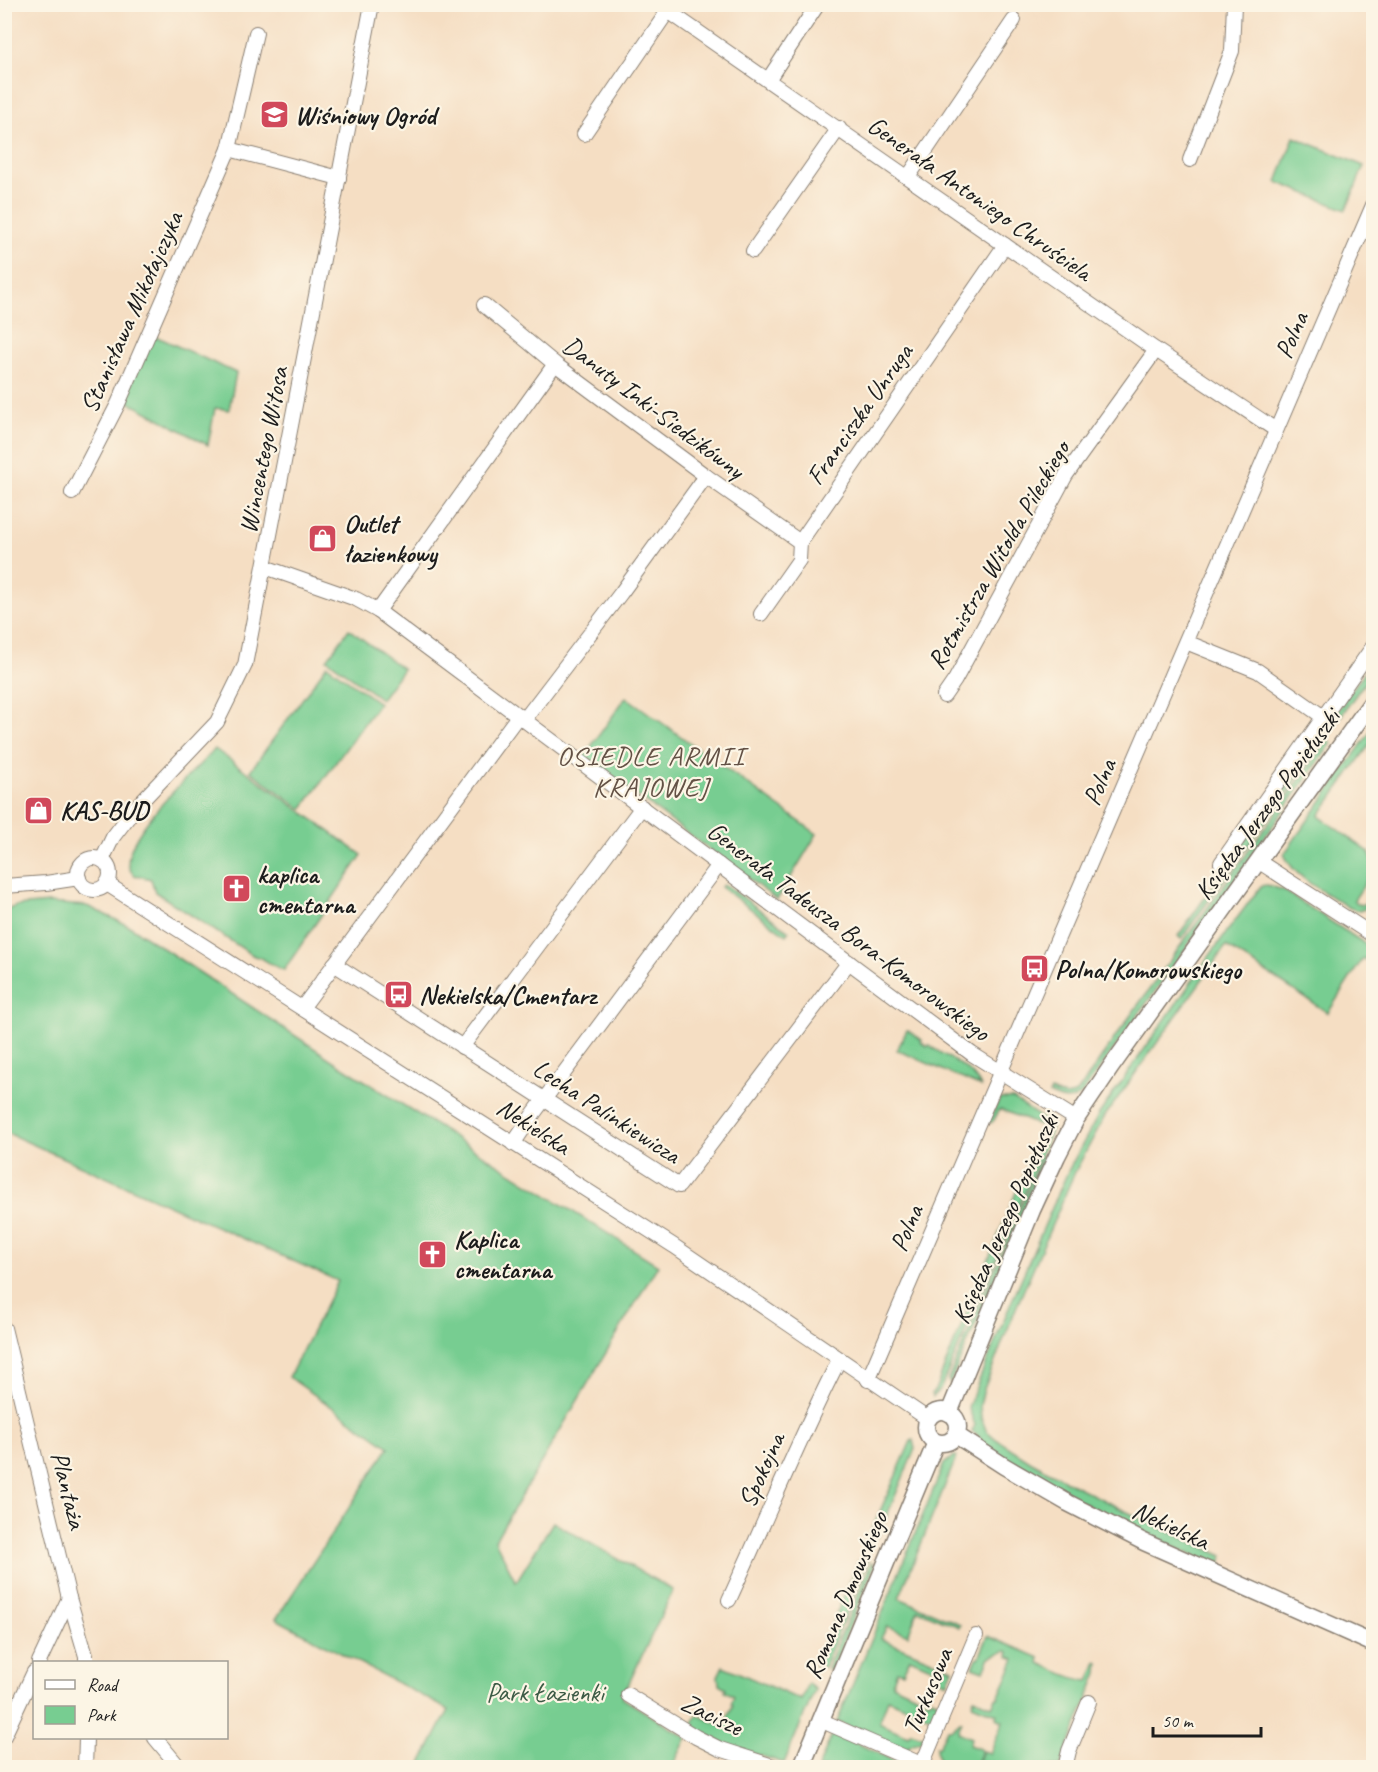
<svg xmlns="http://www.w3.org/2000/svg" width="1378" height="1772" font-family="Caveat,sans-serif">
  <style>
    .green { fill: #77cd91; stroke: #4a7456; stroke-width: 1.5 }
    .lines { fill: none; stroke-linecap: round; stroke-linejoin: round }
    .minor-casing { stroke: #887d70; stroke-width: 16 }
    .tertiary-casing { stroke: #887d70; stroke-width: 19 }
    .minor { stroke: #fff; stroke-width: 14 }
    .tertiary { stroke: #fff; stroke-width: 16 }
    .labels { text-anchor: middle; stroke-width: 4.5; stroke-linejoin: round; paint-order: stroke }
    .poi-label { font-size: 26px; font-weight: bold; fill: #1c1c1c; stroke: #fcf5e5; text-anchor: start }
    .street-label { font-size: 26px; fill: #1c1c1c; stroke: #fcf5e5 }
    .park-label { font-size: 26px; fill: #3c5a45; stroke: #fcf5e5 }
    .neighbourhood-label { font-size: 27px; letter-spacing: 1.5px; fill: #635145; stroke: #fcf5e5 }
  </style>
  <rect width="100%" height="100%" fill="#fcf5e5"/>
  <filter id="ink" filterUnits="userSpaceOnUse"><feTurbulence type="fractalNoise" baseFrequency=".0167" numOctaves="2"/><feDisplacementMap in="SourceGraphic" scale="12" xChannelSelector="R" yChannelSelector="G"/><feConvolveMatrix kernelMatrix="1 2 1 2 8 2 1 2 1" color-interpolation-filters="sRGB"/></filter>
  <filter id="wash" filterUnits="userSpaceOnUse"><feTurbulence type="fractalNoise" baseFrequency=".008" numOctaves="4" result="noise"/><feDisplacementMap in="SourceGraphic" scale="24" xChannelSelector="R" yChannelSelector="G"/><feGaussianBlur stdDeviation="1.35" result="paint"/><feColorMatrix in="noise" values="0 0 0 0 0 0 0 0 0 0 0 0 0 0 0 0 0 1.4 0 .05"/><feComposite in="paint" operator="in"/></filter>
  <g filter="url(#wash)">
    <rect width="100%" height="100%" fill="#f5dec3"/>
    <g class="green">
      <path d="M1294,137L1364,166L1346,210L1277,182Z"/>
      <path d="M149,335L162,339L236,373L229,410L215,408L208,445L123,399Z"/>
      <path d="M349,629L403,669L381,699L327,659Z"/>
      <path d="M1373,660V671L1330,731L1326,727Z"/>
      <path d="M327,665L379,703L302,809L250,771Z"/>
      <path d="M626,697L817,834L777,900L584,756Z"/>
      <path d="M1373,728V740L1319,816L1369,852C1378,869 1363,886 1354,900L1360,905L1368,903L1373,896V900L1367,908L1359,911L1350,908C1328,894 1293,878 1284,854Z"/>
      <path d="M1320,734L1325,739L1181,939L1178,936Z"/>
      <path d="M1328,740L1332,743L1081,1095C1069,1103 1061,1100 1049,1094L1051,1091C1061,1096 1068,1098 1078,1092L1118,1033Z"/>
      <path d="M215,749L362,855L284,970C271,966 265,958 254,956L155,892L151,879L134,875C133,874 129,869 129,867C120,838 195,770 215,749Z"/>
      <path d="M723,885L727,886L789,931L786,935L721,887Z"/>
      <path d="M1267,885L1283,890L1373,949V953L1368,961L1363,958L1328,1013L1226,946L1105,1116L1074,1174L1016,1308L984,1389L980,1405L981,1417L986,1430L996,1439L1030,1461L1068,1482L1145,1521L1223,1556L1218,1567L1101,1513L978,1444L981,1439L972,1431L975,1425L968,1407L1010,1305L1068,1171L1099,1114L1220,941L1261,886Z"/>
      <path d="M49,903L87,906L131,927L338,1064L658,1265L495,1540L516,1582L553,1522L673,1590L622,1698L687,1738L672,1767H419L449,1710L276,1619L389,1447L289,1377L338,1281L5,1132L4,911L16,906Z"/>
      <path d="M907,1030L922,1040L921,1042L927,1047L929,1045C946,1058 971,1066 981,1087L897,1050Z"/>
      <path d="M1000,1099H1013L1049,1123L1051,1128L1050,1133L940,1390L933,1397L932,1394L935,1390L1033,1151L1038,1150L1047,1129L1000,1109L994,1120L991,1123L988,1122Z"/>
      <path d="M1047,1156L950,1384L948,1380L1042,1157Z"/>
      <path d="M913,1440L915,1449L878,1537L869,1536L911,1441Z"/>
      <path d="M954,1456H957L899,1598L960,1624L959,1627L918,1610L908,1635L887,1626L881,1639L953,1669L947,1683L939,1679L942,1672L910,1658L903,1673L897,1671L892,1684L929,1701L931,1698L939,1701L932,1718L888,1699L879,1723L908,1736L911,1732L924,1737L923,1740L909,1746V1749L905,1750L837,1722L944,1464Z"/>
      <path d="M864,1559L868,1561L824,1667L815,1666L858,1561Z"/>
      <path d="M871,1563H873L874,1567L832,1670L827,1669Z"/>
      <path d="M988,1636L1040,1658L1039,1663C1055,1670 1072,1679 1089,1681L1097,1662L1099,1663L1098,1673L1060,1767H949C939,1764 936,1757 936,1747H939L947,1729H952L961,1721H962L958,1732L971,1738L969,1745L980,1749L981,1751L976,1763L985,1767L987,1765L980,1762L979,1760L983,1751L990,1753L1003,1721L996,1718L997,1714L972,1704L974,1698L992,1706L996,1698H998L1015,1659L1008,1656L1009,1652L1006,1651L990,1657L984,1671L973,1667L977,1658H979Z"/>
      <path d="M723,1666L801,1700L808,1683L815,1690L784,1763L722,1744L692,1726L697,1715L724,1726L733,1705L731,1704L734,1696L725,1691L726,1688L719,1684L718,1676Z"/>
      <path d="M833,1732L907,1767L818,1768Z"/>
    </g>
  </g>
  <g filter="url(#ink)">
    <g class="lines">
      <defs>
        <g id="minor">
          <path d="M658,4L1156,350L1276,430"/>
          <path d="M768,80L818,4"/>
          <path d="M584,134L668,11"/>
          <path d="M229,149L256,33"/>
          <path d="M1190,160L1232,51L1234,4"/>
          <path d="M908,177L1014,20"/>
          <path d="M753,251L839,128"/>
          <path d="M484,305L555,364L706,476L800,542"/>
          <path d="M72,493L118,404L229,149L339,178"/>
          <path d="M265,567L356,599L378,611L972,1054L1076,1119"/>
          <path d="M378,611L555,364"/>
          <path d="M761,614L799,560L800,542L1005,245"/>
          <path d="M1186,642L1258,671L1322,716"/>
          <path d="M944,696L955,680L1066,475L1156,350"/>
          <path d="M524,720L621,593L706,476"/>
          <circle cx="94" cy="874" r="16"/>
          <path d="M102,860L113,837L136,807L217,722L245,665L372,4"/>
          <path d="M1258,861L1374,936"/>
          <path d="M1221,863L1374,645"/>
          <path d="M107,884L674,1246L928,1419"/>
          <path d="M4,886L46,883L79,878"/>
          <path d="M334,964L679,1186L849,962"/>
          <path d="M302,1008L518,716"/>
          <path d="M462,1047L642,807"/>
          <path d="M513,1144L534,1113L719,865"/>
          <path d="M4,1328L69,1598L86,1656V1662"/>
          <path d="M868,1380L1374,203"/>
          <path d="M729,1600C766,1520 799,1438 839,1360"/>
          <path d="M39,1662L69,1598"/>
          <path d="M628,1695L696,1737L720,1749L779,1768"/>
          <path d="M820,1720L928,1767"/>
          <path d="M4,1736L34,1672"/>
          <path d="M155,1738L180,1768"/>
          <path d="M922,1765L976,1636"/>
          <path d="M85,1768L86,1738"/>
          <path d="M1065,1768L1069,1751L1089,1702"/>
        </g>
        <g id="tertiary">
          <circle cx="942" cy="1427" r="16"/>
          <path d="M949,1413L1032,1210L1057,1156L1076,1119L1111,1067L1374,699"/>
          <path d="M956,1435L1004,1466L1068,1503L1144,1542L1374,1644"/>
          <path d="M801,1768L936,1442"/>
        </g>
      </defs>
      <use href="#minor" class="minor-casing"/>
      <use href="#tertiary" class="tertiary-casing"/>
      <use href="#minor" class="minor"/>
      <use href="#tertiary" class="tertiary"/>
    </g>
  </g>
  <defs>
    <symbol id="school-square" viewBox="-11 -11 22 22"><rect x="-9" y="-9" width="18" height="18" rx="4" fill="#d1495b" stroke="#fcf5e5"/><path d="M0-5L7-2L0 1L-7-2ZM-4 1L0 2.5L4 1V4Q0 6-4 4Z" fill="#fff"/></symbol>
    <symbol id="shop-square" viewBox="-11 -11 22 22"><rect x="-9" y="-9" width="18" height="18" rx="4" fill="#d1495b" stroke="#fcf5e5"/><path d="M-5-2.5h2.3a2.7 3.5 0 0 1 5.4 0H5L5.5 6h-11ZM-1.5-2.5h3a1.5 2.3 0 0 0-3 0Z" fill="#fff"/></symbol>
    <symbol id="church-square" viewBox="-11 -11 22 22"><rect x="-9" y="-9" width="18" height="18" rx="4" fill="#d1495b" stroke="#fcf5e5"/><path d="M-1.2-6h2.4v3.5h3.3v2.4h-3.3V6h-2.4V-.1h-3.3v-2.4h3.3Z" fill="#fff"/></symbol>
    <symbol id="bus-square" viewBox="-11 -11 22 22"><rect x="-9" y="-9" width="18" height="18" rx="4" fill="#d1495b" stroke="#fcf5e5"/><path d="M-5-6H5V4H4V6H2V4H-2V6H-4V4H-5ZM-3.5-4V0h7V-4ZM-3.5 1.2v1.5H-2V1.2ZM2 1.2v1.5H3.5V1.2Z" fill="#fff"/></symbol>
  </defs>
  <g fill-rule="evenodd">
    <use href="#school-square" x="258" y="98" width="33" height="33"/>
    <use href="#shop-square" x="306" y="522" width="33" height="33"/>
    <use href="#shop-square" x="22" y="794" width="33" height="33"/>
    <use href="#church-square" x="220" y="872" width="33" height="33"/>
    <use href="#bus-square" x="1018" y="952" width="33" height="33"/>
    <use href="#bus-square" x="382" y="978" width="33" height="33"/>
    <use href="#church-square" x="416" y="1238" width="33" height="33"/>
  </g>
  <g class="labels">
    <g class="poi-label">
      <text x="295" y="124">Wiśniowy Ogród</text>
      <text x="344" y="532">Outlet<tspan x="344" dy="30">łazienkowy</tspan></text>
      <text x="60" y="819">KAS-BUD</text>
      <text x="257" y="883">kaplica<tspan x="257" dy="30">cmentarna</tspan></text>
      <text x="1055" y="978">Polna/Komorowskiego</text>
      <text x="419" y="1004">Nekielska/Cmentarz</text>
      <text x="454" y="1248">Kaplica<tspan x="454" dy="30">cmentarna</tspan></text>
    </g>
    <g class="street-label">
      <text transform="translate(980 198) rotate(35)" y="9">Generała Antoniego Chruściela</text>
      <text transform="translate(131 312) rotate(-66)" y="9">Stanisława Mikołajczyka</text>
      <text transform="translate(1291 335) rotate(-67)" y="9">Polna</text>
      <text transform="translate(654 407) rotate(37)" y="9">Danuty Inki-Siedzikówny</text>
      <text transform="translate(859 414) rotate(-55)" y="9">Franciszka Unruga</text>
      <text transform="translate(263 450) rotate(-79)" y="9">Wincentego Witosa</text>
      <text transform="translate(998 555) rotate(-60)" y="9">Rotmistrza Witolda Pileckiego</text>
      <text transform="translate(1099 782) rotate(-67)" y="9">Polna</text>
      <text transform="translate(1267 804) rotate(-54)" y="9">Księdza Jerzego Popiełuszki</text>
      <text transform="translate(849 931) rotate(37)" y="9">Generała Tadeusza Bora-Komorowskiego</text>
      <text transform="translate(607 1111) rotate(33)" y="9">Lecha Palinkiewicza</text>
      <text transform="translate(534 1126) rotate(33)" y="9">Nekielska</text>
      <text transform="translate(1005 1218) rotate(-66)" y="9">Księdza Jerzego Popiełuszki</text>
      <text transform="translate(906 1228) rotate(-67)" y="9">Polna</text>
      <text transform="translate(761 1470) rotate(-66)" y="9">Spokojna</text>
      <text transform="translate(69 1490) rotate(76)" y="9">Plantaża</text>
      <text transform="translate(1171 1525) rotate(25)" y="9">Nekielska</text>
      <text transform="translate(845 1595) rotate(-67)" y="9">Romana Dmowskiego</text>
      <text transform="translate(927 1691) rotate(-67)" y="9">Turkusowa</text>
      <text transform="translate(712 1714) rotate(26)" y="9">Zacisze</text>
    </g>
    <g class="park-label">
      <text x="545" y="1701">Park Łazienki</text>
    </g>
    <g class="neighbourhood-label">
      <text x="651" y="765">OSIEDLE ARMII<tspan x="651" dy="31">KRAJOWEJ</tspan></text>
    </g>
  </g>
  <rect width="1378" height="1772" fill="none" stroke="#fcf5e5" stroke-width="24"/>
  <rect x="33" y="1661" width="195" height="78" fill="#fcf5e5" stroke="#a29e95" stroke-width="1.5"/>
  <rect x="45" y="1680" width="30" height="9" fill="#ffffff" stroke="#a29e95" stroke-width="1.5"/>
  <text x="87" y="1691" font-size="18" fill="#1c1c1c">Road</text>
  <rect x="45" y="1706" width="30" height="18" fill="#77cd91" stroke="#a29e95" stroke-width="1.5"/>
  <text x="87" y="1721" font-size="18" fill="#1c1c1c">Park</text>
  <path d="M1153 1727v9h108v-9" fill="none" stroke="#1c1c1c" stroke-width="3"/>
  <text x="1162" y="1727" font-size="18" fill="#1c1c1c" stroke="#fcf5e5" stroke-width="4.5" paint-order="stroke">50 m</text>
</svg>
